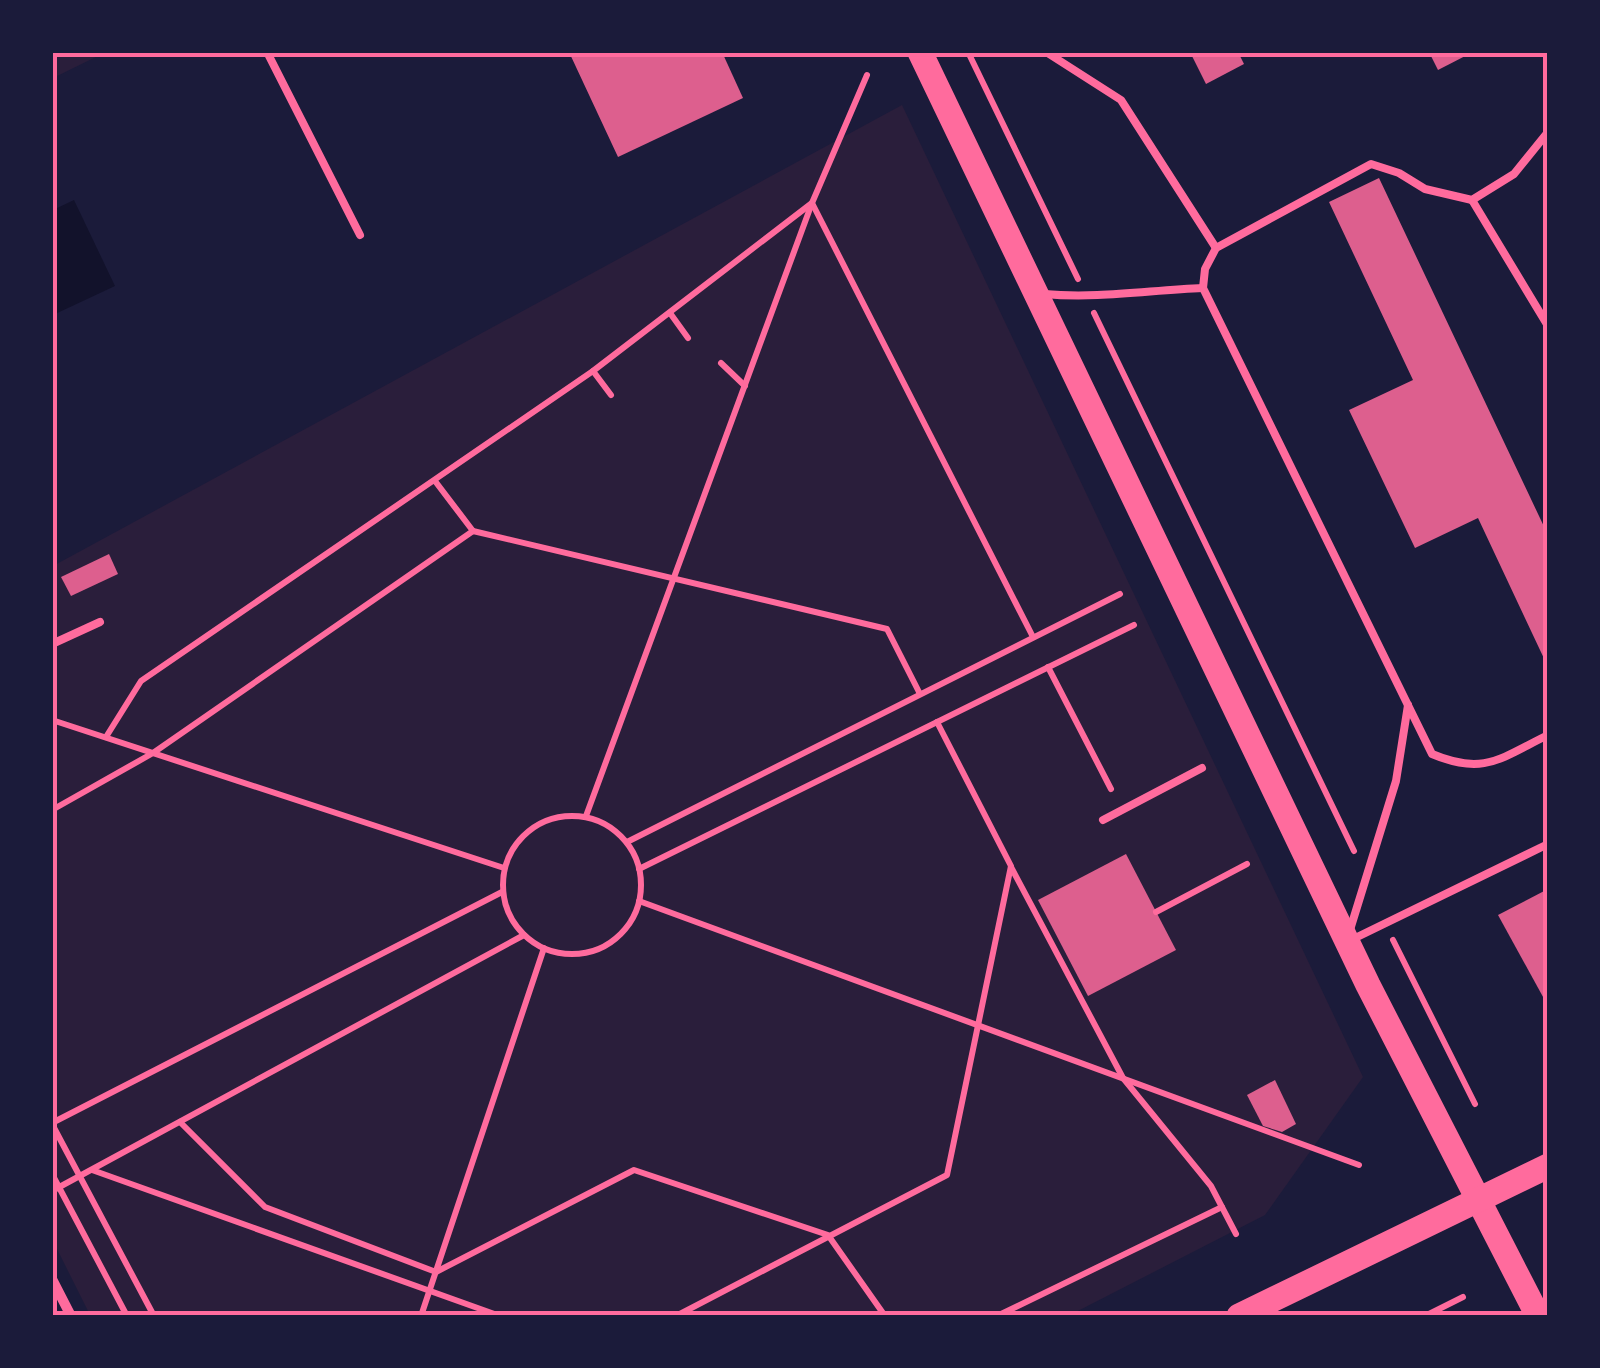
<svg xmlns="http://www.w3.org/2000/svg" width="1600" height="1368" font-family="Montserrat,sans-serif">
  <style>
    .green { fill: #2a1e3b }
    .water { fill: #12122b }
    .building { fill: #dd5f8e }
    .lines { fill: none; stroke-linecap: round; stroke-linejoin: round }
    .path { stroke: #ff6b9d; stroke-width: 6 }
    .service { stroke: #ff6b9d; stroke-width: 8 }
    .minor { stroke: #ff6b9d; stroke-width: 10 }
    .primary { stroke: #ff6b9d; stroke-width: 25 }
    .neatline { fill: none; stroke: #ff6b9d; stroke-width: 4 }
  </style>
  <rect width="100%" height="100%" fill="#1b1b3a"/>
  <g class="green">
    <path d="M53,52H104V53L53,78Z"/>
    <path d="M902,105L1363,1077L1265,1215L1068,1316L90,1315L53,1241V566Z"/>
  </g>
  <path class="water" d="M74,200L115,286L53,315V210Z"/>
  <g class="building">
    <path d="M569,52H722L743,98L618,157Z"/>
    <path d="M1190,52H1238L1244,64L1206,84Z"/>
    <path d="M1429,52H1473L1438,70Z"/>
    <path d="M1379,178L1548,535V667L1478,518L1415,548L1349,410L1413,380L1329,202Z"/>
    <path d="M109,554L118,574L71,596L61,577Z"/>
    <path d="M1126,854L1176,950L1088,996L1038,900Z"/>
    <path d="M1548,889V1006L1498,915Z"/>
    <path d="M1275,1080L1296,1124L1282,1132L1263,1126L1247,1095Z"/>
  </g>
  <g class="lines">
    <g class="path">
      <path d="M968,52L1078,279"/>
      <path d="M670,313L688,338"/>
      <path d="M1094,313L1354,851"/>
      <path d="M721,363L745,386"/>
      <path d="M593,371L611,395"/>
      <path d="M435,481L473,531"/>
      <path d="M1048,667L1111,789"/>
      <path d="M52,720L504,868"/>
      <path d="M106,737L141,681L593,371L812,203L1033,637"/>
      <path d="M52,810L153,753L473,531L887,629L920,694"/>
      <circle cx="572" cy="885" r="69"/>
      <path d="M586,816L812,203L867,75"/>
      <path d="M627,842L1120,594"/>
      <path d="M1011,867L1123,1078L1211,1186L1236,1234"/>
      <path d="M639,869L1134,625"/>
      <path d="M639,901L1359,1165"/>
      <path d="M1156,912L1247,864"/>
      <path d="M1393,940L1475,1104"/>
      <path d="M180,1122L265,1207L436,1272L634,1170L828,1235L885,1316"/>
      <path d="M52,1123L502,892"/>
      <path d="M52,1124L154,1316"/>
      <path d="M92,1170L500,1316"/>
      <path d="M52,1174L127,1316"/>
      <path d="M52,1191L524,935"/>
      <path d="M421,1316L544,948"/>
      <path d="M676,1316L947,1175L1011,866L937,722"/>
      <path d="M997,1316L1222,1207"/>
      <path d="M1425,1316L1463,1297"/>
    </g>
    <g class="service">
      <path d="M267,52L360,235"/>
      <path d="M1046,52L1121,100L1216,248"/>
      <path d="M1548,132L1514,174L1472,200L1425,189L1399,173L1371,164L1216,248L1205,269L1203,288L1432,754C1484,776 1501,758 1548,735"/>
      <path d="M1472,200L1548,326"/>
      <path d="M1044,294C1098,299 1150,290 1203,288"/>
      <path d="M52,644L100,622"/>
      <path d="M1103,820L1202,768"/>
      <path d="M1349,933L1396,781L1408,705"/>
      <path d="M1351,940L1548,844"/>
    </g>
    <path class="minor" d="M52,1279L71,1316"/>
    <g class="primary">
      <path d="M920,52L1368,985L1538,1316"/>
      <path d="M1239,1316L1548,1166"/>
    </g>
  </g>
  <rect width="1600" height="1368" fill="none" stroke="#1b1b3a" stroke-width="110"/>
  <rect x="55" y="55" width="1490" height="1258" class="neatline"/>
</svg>
